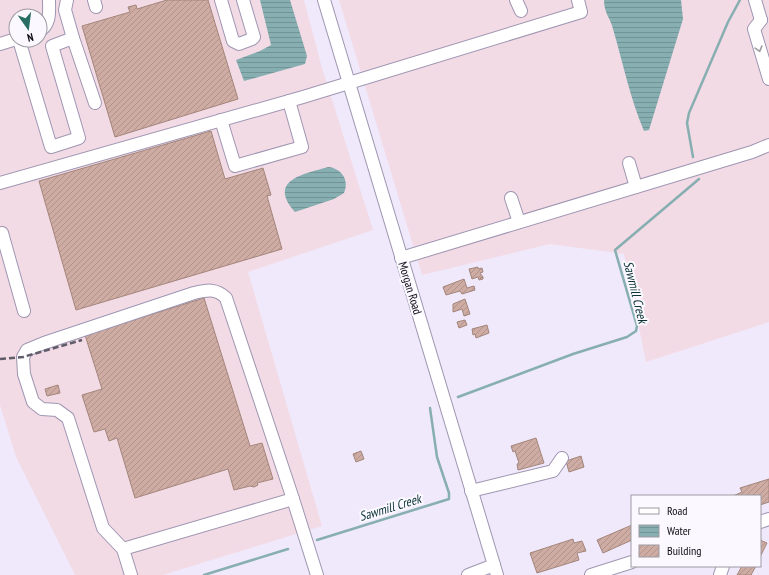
<svg xmlns="http://www.w3.org/2000/svg" width="769" height="575" font-family="'PT Sans Narrow',sans-serif">
  <style>
    .industrial { fill: #f3dbe6; fill-rule: evenodd }
    .water { fill: url(#water-rules) }
    .lines { fill: none; stroke-linecap: round; stroke-linejoin: round }
    .stream { stroke: #87aeb1; stroke-width: 2.5 }
    .building { fill: url(#building-hatch); stroke: #a3857b }
    .minor-casing { stroke: #9f96b1; stroke-width: 14 }
    .minor { stroke: #fff; stroke-width: 12 }
    .rail { stroke: #615c69; stroke-width: 2.5; stroke-dasharray: 6 3; stroke-linecap: butt }
    .oneway { stroke: #9f9da1 }
    .labels { text-anchor: middle; stroke-width: 4; stroke-linejoin: round; paint-order: stroke }
    .street-label { font-size: 12px; fill: #0f0b15; stroke: #fbf9ff }
    .water-label { font-size: 13px; font-style: italic; fill: #0c3436; stroke: #fbf9ff }
  </style>
  <defs>
    <pattern id="water-rules" width="6" height="5" patternUnits="userSpaceOnUse"><rect width="6" height="5" fill="#87aeb1"/><path d="M0 2.5h6" fill="none" stroke="#739497"/></pattern>
    <pattern id="building-hatch" width="6" height="6" patternUnits="userSpaceOnUse"><rect width="6" height="6" fill="#ceaca3"/><path d="M-1 1l2-2M0 6l6-6M5 7l2-2" fill="none" stroke="#b0938b"/></pattern>
  </defs>
  <rect width="100%" height="100%" fill="#efe9fb"/>
  <g class="industrial">
    <path d="M0,0H304L322,68L373,230L248,272L322,526L163,575H75L16,457L0,405ZM16,16H40V40H16Z"/>
    <path d="M339,0H769V322L646,362L624,254L550,244L422,275Z"/>
  </g>
  <g class="water">
    <path d="M260,0H290L307,56L305,64L244,81L236,60L260,51L271,45Z"/>
    <path d="M604,0H681L683,19L649,130L644,131C630,98 623,63 613,29C610,17 604,13 604,0Z"/>
    <path d="M328,167C341,168 350,180 344,193L334,199L295,212C267,180 304,174 328,167Z"/>
  </g>
  <g class="lines">
    <g class="stream">
      <path d="M693,157L687,123L689,113L728,22L740,0"/>
      <path d="M458,397L573,354L627,337L636,331L637,326L615,250L699,179"/>
      <path d="M317,540L449,499V493L437,457L430,408"/>
      <path d="M204,575L288,549"/>
    </g>
  </g>
  <g class="building">
    <path d="M167,0H208L238,99L115,137L82,26L130,12L128,7L136,5L137,9Z"/>
    <path d="M211,131L225,179L263,168L271,195L267,196L282,249L76,310L39,181Z"/>
    <path d="M478,267V269L482,268L483,272L480,273L483,277L480,278L483,277V279L479,280L478,277L472,279L469,269Z"/>
    <path d="M464,279L467,288L474,286L475,290L462,294L460,291L446,295L443,287Z"/>
    <path d="M204,298L250,446L262,443L273,479L257,483L258,485L254,487L250,486L234,490L228,469L135,498L117,438L109,441L105,429L94,432L82,395L102,389L85,335Z"/>
    <path d="M465,299L470,314L464,316L462,309L453,312V304Z"/>
    <path d="M465,320L467,325L459,328L457,322Z"/>
    <path d="M487,325L489,333L476,338L475,334L473,335L472,329Z"/>
    <path d="M58,385L60,393L47,396L45,389Z"/>
    <path d="M536,438L544,463L518,470L517,464L519,463L515,451L513,452L511,446Z"/>
    <path d="M361,451L364,459L356,462L353,454Z"/>
    <path d="M581,456L584,467L569,472L566,461Z"/>
    <path d="M769,479V502L760,505V496H733L742,492L740,488Z"/>
    <path d="M632,525V540L603,553L597,540Z"/>
    <path d="M573,539L574,543L582,541L586,551L577,553L579,560L537,573L530,553Z"/>
    <path d="M760,540L767,543L760,557Z"/>
    <path d="M742,566H756L751,575H737Z"/>
  </g>
  <g class="lines">
    <defs>
      <g id="minor">
        <path d="M94,0L96,7"/>
        <path d="M221,0L233,41L239,44L252,39L254,37L243,0"/>
        <path d="M324,0L497,575"/>
        <path d="M516,0L521,11"/>
        <path d="M755,0L761,20"/>
        <path d="M761,20L754,29L769,79"/>
        <path d="M40,31C51,23 49,12 49,0"/>
        <path d="M73,38L95,103"/>
        <path d="M19,40L51,147L79,138L52,46L73,38L65,10L67,0"/>
        <path d="M0,44L16,39"/>
        <path d="M221,120L235,166L302,147L289,101"/>
        <path d="M629,163L636,187"/>
        <path d="M0,183L303,97L581,12L578,0"/>
        <path d="M511,198L519,222"/>
        <path d="M0,234L2,233L24,311"/>
        <path d="M401,258L752,152L769,145"/>
        <path d="M471,491L553,471L562,458"/>
        <path d="M760,522L769,519"/>
        <path d="M123,549L103,528L68,418L57,410L42,409L33,402L24,374L23,357L27,350L44,343L194,293C207,290 216,288 226,298L293,499"/>
        <path d="M131,575L123,549L293,499L317,575"/>
        <path d="M468,575L494,565"/>
        <path d="M591,575L632,562"/>
        <path d="M720,575L723,566"/>
      </g>
    </defs>
    <use href="#minor" class="minor-casing"/>
    <use href="#minor" class="minor"/>
    <path class="rail" d="M0,359L23,357L82,340"/>
  </g>
  <defs><path id="oneway-chevron" d="M-2-3.5L2.5 0L-2 3.5" fill="none" stroke-width="1.6" stroke-linecap="round" stroke-linejoin="round"/></defs>
  <use class="oneway" href="#oneway-chevron" transform="translate(759 49) rotate(74)"/>
  <g class="labels">
    <g class="street-label">
      <text transform="translate(410 288) rotate(73)" y="4">Morgan Road</text>
    </g>
    <g class="water-label">
      <text transform="translate(636 292) rotate(76)" y="5">Sawmill Creek</text>
      <text transform="translate(390 507) rotate(-17)" y="5">Sawmill Creek</text>
    </g>
  </g>
  <rect x="631" y="495" width="130" height="72" fill="#fbf9ff" stroke="#9d9aa1"/>
  <rect x="639" y="508" width="20" height="6" fill="#ffffff" stroke="#9d9aa1"/>
  <text x="667" y="515" font-size="12" fill="#0f0b15">Road</text>
  <rect x="639" y="525" width="20" height="12" fill="url(#water-rules)" stroke="#9d9aa1"/>
  <text x="667" y="535" font-size="12" fill="#0f0b15">Water</text>
  <rect x="639" y="545" width="20" height="12" fill="url(#building-hatch)" stroke="#9d9aa1"/>
  <text x="667" y="555" font-size="12" fill="#0f0b15">Building</text>
  <g transform="translate(28 28) rotate(166)"><circle r="19" fill="#fbf9ff" stroke="#9d9aa1"/>
  <path d="M0-3L7 15L0 10L-7 15Z" fill="#296e62"/>
  <text y="-6" font-size="11" font-weight="bold" text-anchor="middle" fill="#0f0b15">N</text>
  </g>
</svg>
